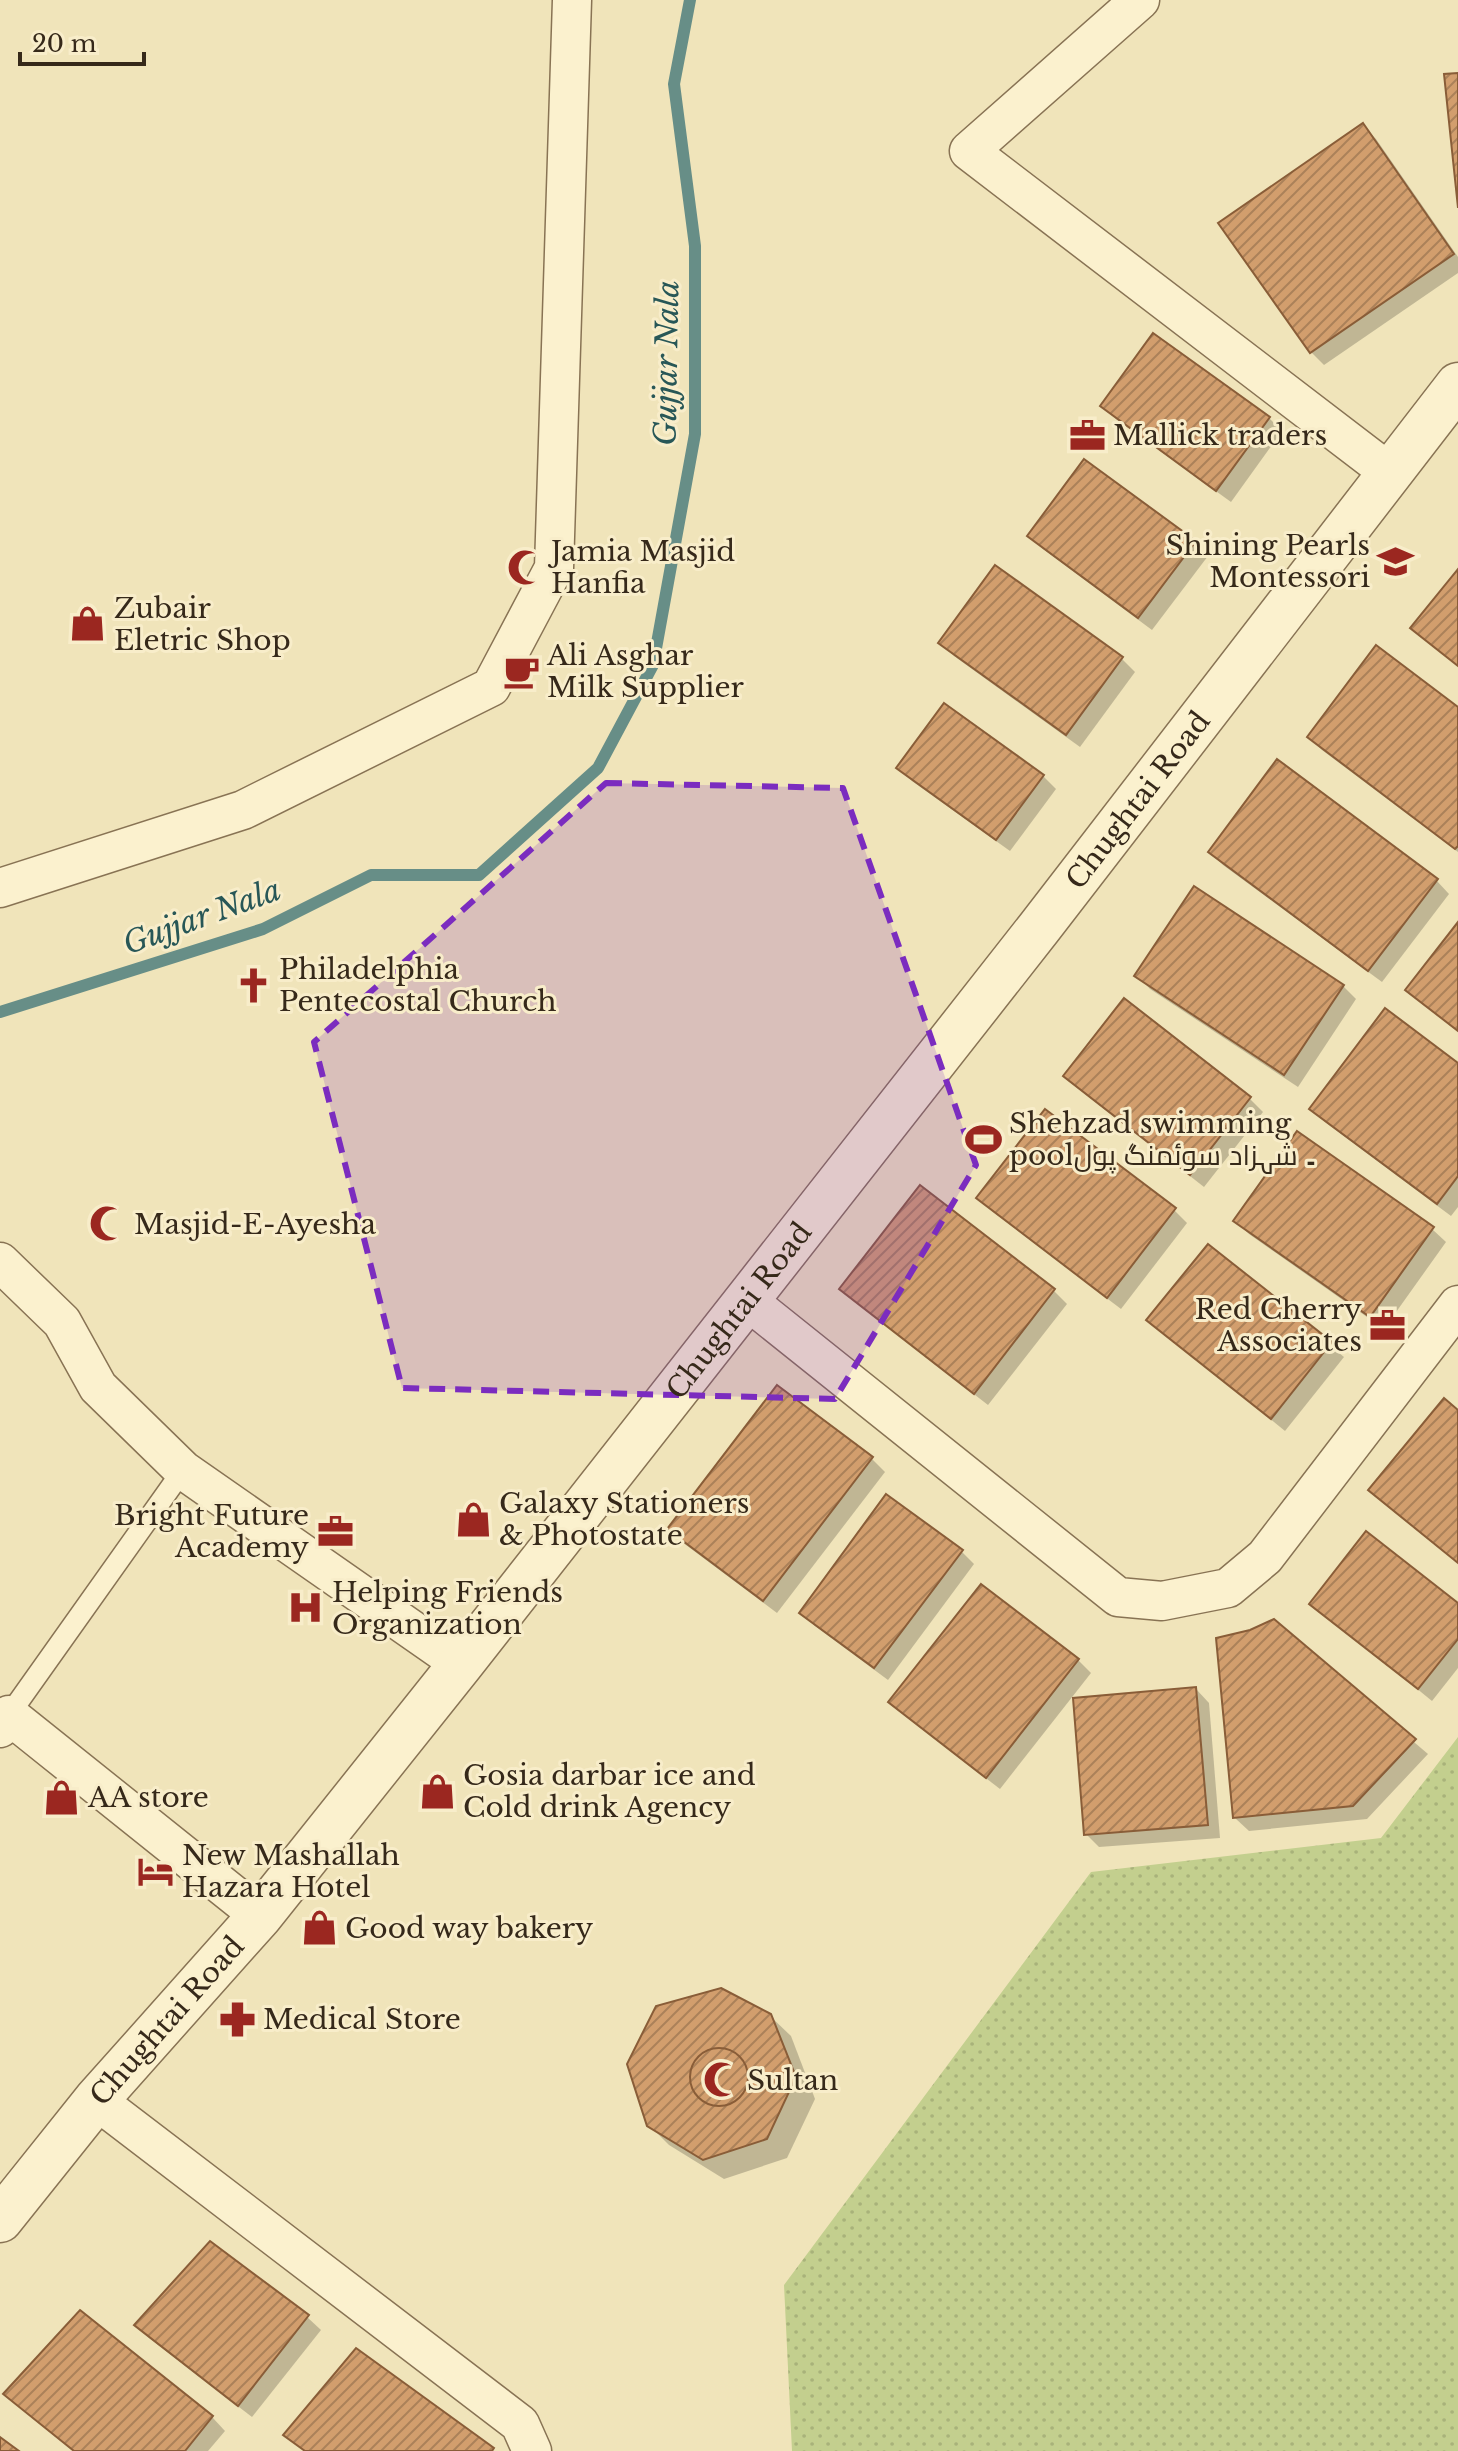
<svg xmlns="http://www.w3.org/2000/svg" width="1458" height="2451" font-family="'Libre Baskerville',Cairo,serif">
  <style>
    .grass { fill: url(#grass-dots) }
    .shadow { fill: #0003 }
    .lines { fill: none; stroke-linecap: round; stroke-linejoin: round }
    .stream { stroke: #678e87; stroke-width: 12 }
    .building { fill: url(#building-hatch); stroke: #895d38; stroke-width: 2 }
    .service-casing { stroke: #887354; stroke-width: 23 }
    .minor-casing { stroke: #887354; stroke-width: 41 }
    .tertiary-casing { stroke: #887354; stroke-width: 47 }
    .service { stroke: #fbf1ce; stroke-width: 20 }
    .minor { stroke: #fbf1ce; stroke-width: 38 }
    .tertiary { stroke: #fbf1ce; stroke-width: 44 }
    .marked { fill: #7b2cbf; fill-opacity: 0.2; stroke: #7b2cbf; stroke-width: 6; stroke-dasharray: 16 10; stroke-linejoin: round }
    .labels { text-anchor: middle; stroke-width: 6; stroke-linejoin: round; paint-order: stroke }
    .poi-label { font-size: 28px; fill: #36291a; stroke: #f8edca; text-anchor: start }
    .street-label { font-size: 28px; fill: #36291a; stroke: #f8edca }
    .water-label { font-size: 30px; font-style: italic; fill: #285757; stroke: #f8edca }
  </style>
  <defs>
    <pattern id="grass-dots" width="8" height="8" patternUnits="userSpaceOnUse" patternTransform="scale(2)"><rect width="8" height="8" fill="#c3cf8e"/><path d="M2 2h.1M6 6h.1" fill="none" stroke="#a8b27a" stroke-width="1.8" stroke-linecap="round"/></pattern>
    <pattern id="building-hatch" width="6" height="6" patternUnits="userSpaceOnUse" patternTransform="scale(2)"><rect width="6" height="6" fill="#d29e6d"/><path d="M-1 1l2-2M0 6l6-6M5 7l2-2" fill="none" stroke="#ab8159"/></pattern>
  </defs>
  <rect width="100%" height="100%" fill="#f0e4ba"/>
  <path class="grass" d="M1458,1737V2451H792L784,2285L1091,1872L1381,1838Z"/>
  <g class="shadow">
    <path d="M1363,126L1376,139L1458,257V273L1324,365L1311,352Z"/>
    <path d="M1103,406L1269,418L1282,431L1231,502L1116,419Z"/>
    <path d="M1029,535L1194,543L1208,556L1152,630L1043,549Z"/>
    <path d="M995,567L1122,659L1135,672L1080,747L954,656L941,642Z"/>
    <path d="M1458,710V852L1322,750L1309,736Z"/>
    <path d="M899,767L1043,776L1056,789L1010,851L912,781Z"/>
    <path d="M1210,852L1436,880L1449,894L1382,982L1223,865Z"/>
    <path d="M1458,925V1032L1407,990Z"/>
    <path d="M1137,975L1343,986L1356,999L1298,1087L1150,989Z"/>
    <path d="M1125,1001L1250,1099L1263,1112L1204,1187L1079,1089L1065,1076Z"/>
    <path d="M1458,1065V1207L1451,1216L1325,1122L1312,1109Z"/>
    <path d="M921,1188L1054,1291L1067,1304L988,1405L855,1302L842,1289Z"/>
    <path d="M979,1198L1174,1210L1187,1223L1121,1309L992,1211Z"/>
    <path d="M1236,1221L1432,1229L1446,1242L1384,1329L1249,1234Z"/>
    <path d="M1208,1246L1344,1357L1285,1431L1149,1320Z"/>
    <path d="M777,1387L872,1459L885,1472L777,1613L682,1542L669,1529Z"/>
    <path d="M961,1551L974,1564L888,1680L815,1626L801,1613Z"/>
    <path d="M1312,1603L1458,1606V1668L1432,1701Z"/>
    <path d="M1273,1622L1428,1754L1367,1819L1249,1831L1235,1818L1251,1632Z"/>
    <path d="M1078,1660L1091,1673L1000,1789L904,1715L891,1702Z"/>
    <path d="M1196,1689L1209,1703L1220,1838L1099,1847L1086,1834Z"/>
    <path d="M770,2016L791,2036L815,2099L787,2158L724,2179L669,2145L649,2125Z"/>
    <path d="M307,2317L321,2330L252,2417L149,2338L136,2325Z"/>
    <path d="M6,2394L212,2417L225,2431L208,2451H73Z"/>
  </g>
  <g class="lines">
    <path class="stream" d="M0,1012L263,929L371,875H479L598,768L653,665L695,434V246L674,84L690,0"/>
  </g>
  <g class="building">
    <path d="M1458,73V208L1444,74Z"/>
    <path d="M1363,123L1454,254L1310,353L1218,223Z"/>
    <path d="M1153,333L1270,417L1216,491L1100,406Z"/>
    <path d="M1084,459L1196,541L1138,618L1027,536Z"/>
    <path d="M995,565L1123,657L1066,735L938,643Z"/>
    <path d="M1458,569V666L1410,628Z"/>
    <path d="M1376,645L1458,707V846L1455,849L1307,737Z"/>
    <path d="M944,703L1044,775L996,840L896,768Z"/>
    <path d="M1277,759L1438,879L1368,971L1208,852Z"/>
    <path d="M1194,886L1344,985L1284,1075L1134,976Z"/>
    <path d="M1458,922V1031L1405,990Z"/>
    <path d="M1124,998L1251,1097L1190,1175L1063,1076Z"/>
    <path d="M1385,1008L1458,1063V1176L1437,1204L1309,1109Z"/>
    <path d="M1045,1109L1176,1208L1107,1298L976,1198Z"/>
    <path d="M1297,1131L1434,1227L1370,1317L1233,1221Z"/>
    <path d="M920,1185L1055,1289L974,1394L839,1289Z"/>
    <path d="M1208,1244L1332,1342L1271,1419L1146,1320Z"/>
    <path d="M777,1385L873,1457L763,1601L667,1529Z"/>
    <path d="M1444,1398L1458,1410V1563L1368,1490Z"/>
    <path d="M886,1494L963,1550L874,1668L799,1613Z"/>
    <path d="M1366,1531L1458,1603V1639L1418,1689L1309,1604Z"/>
    <path d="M981,1584L1079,1659L986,1778L888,1702Z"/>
    <path d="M1274,1619L1416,1739L1353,1806L1233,1818L1216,1638L1250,1630Z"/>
    <path d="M1196,1687L1208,1825L1084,1835L1073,1698Z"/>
    <path d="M721,1988L771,2014L796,2077L767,2139L703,2160L647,2126L627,2064L656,2006Z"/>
    <circle cx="719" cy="2077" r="29"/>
    <path d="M210,2241L309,2315L238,2406L134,2325Z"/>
    <path d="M80,2310L213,2416L185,2451H74L3,2394Z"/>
    <path d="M356,2348L494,2448L492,2451H305L283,2435Z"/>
    <path d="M0,2437L19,2451H0Z"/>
  </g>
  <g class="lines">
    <defs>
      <path id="service" d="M9,1715L183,1470"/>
      <g id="minor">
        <path d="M1140,0L969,151L1390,473"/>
        <path d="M0,888L243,810L491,687L554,568L572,0"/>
        <path d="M0,1262L62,1322L98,1387L183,1470L461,1664"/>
        <path d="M748,1301L1118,1597L1162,1601L1228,1588L1265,1557L1458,1305"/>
        <path d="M0,1728L9,1715L260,1916"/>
        <path d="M96,2100L520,2424L532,2451"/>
      </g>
      <g id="tertiary">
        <path id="s1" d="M0,2220L96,2100L260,1916L461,1664L1039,928L1458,385"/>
      </g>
    </defs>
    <use href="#service" class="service-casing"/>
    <use href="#minor" class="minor-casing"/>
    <use href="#tertiary" class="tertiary-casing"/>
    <use href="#service" class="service"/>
    <use href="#minor" class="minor"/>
    <use href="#tertiary" class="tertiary"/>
  </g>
  <path class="marked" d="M606,783L843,788L976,1165L835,1399L402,1388L314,1042Z"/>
  <defs>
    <symbol id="office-bare" viewBox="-9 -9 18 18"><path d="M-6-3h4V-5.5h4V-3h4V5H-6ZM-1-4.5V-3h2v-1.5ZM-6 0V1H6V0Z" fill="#9b2720" stroke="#f8edca" stroke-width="2.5" paint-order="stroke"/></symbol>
    <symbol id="school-bare" viewBox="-9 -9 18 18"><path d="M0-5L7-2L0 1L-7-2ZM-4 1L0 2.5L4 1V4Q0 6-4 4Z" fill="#9b2720" stroke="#f8edca" stroke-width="2.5" paint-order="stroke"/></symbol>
    <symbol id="mosque-bare" viewBox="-9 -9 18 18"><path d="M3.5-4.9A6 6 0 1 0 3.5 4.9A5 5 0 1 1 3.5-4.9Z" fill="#9b2720" stroke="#f8edca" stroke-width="2.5" paint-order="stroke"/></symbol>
    <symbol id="shop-bare" viewBox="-9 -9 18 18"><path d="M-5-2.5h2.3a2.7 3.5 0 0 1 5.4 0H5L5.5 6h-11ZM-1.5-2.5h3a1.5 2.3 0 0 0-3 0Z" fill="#9b2720" stroke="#f8edca" stroke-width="2.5" paint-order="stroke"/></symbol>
    <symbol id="cafe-bare" viewBox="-9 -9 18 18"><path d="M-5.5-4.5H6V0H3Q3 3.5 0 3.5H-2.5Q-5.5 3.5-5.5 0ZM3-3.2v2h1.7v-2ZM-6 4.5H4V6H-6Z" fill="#9b2720" stroke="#f8edca" stroke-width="2.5" paint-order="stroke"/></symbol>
    <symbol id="church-bare" viewBox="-9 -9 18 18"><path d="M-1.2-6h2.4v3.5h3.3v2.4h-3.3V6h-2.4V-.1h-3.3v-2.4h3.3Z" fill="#9b2720" stroke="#f8edca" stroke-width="2.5" paint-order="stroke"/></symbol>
    <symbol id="stadium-bare" viewBox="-9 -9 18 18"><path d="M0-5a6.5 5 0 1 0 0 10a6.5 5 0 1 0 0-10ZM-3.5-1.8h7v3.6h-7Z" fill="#9b2720" stroke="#f8edca" stroke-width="2.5" paint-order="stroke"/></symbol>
    <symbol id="hospital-bare" viewBox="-9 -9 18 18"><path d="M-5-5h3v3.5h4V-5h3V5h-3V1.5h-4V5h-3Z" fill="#9b2720" stroke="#f8edca" stroke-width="2.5" paint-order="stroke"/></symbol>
    <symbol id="hotel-bare" viewBox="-9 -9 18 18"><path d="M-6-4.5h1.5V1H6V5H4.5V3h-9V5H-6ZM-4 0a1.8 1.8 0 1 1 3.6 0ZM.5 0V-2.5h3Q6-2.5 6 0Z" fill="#9b2720" stroke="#f8edca" stroke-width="2.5" paint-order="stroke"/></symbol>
    <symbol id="pharmacy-bare" viewBox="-9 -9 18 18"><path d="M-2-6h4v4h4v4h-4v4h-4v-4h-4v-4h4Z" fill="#9b2720" stroke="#f8edca" stroke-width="2.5" paint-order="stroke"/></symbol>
  </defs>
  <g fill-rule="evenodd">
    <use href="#office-bare" x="1062" y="410" width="51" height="51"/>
    <use href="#school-bare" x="1370" y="536" width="51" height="51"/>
    <use href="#mosque-bare" x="500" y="542" width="51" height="51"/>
    <use href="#shop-bare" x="62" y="598" width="51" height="51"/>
    <use href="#cafe-bare" x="496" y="646" width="51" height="51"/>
    <use href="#church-bare" x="228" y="960" width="51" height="51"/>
    <use href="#stadium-bare" x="958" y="1114" width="51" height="51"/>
    <use href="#mosque-bare" x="82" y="1198" width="51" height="51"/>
    <use href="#office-bare" x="1362" y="1300" width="51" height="51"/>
    <use href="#shop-bare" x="448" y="1494" width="51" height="51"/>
    <use href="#office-bare" x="310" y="1506" width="51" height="51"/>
    <use href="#hospital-bare" x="280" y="1582" width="51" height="51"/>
    <use href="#shop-bare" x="412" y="1766" width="51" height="51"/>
    <use href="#shop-bare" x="36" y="1772" width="51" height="51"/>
    <use href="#hotel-bare" x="130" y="1846" width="51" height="51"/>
    <use href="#shop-bare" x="294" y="1902" width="51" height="51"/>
    <use href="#pharmacy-bare" x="212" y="1994" width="51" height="51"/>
    <use href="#mosque-bare" x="696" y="2054" width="51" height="51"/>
  </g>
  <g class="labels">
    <g class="poi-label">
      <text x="1113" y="445">Mallick traders</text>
      <text x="1370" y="555" text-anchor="end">Shining Pearls<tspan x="1370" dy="32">Montessori</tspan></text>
      <text x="551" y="561">Jamia Masjid<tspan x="551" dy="32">Hanfia</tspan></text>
      <text x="114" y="618">Zubair<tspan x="114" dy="32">Eletric Shop</tspan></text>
      <text x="547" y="665">Ali Asghar<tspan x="547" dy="32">Milk Supplier</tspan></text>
      <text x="279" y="979">Philadelphia<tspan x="279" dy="32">Pentecostal Church</tspan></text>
      <text x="1009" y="1133">Shehzad swimming<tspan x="1009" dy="32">pool۔ شہزاد سوئمنگ پول</tspan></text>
      <text x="134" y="1234">Masjid-E-Ayesha</text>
      <text x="1362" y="1319" text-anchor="end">Red Cherry<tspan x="1362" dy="32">Associates</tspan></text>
      <text x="499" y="1513">Galaxy Stationers<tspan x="499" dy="32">&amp; Photostate</tspan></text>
      <text x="309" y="1525" text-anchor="end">Bright Future<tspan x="309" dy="32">Academy</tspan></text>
      <text x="332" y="1602">Helping Friends<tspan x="332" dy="32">Organization</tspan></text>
      <text x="463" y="1785">Gosia darbar ice and<tspan x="463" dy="32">Cold drink Agency</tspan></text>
      <text x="88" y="1807">AA store</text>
      <text x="182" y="1865">New Mashallah<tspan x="182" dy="32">Hazara Hotel</tspan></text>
      <text x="345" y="1938">Good way bakery</text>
      <text x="263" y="2029">Medical Store</text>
      <text x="747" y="2090">Sultan</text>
    </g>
    <g class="street-label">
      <text dy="10" stroke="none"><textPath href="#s1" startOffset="1820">Chughtai Road</textPath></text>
      <text dy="10" stroke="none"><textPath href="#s1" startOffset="1172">Chughtai Road</textPath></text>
      <text dy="10" stroke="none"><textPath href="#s1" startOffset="260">Chughtai Road</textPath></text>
    </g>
    <g class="water-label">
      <text transform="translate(667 363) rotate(-89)" y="10">Gujjar Nala</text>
      <text transform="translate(202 917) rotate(-20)" y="10">Gujjar Nala</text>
    </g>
  </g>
  <path d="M20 52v12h124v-12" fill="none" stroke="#36291a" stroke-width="4"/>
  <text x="32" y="52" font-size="24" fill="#36291a" stroke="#f8edca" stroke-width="6" paint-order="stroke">20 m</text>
</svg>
